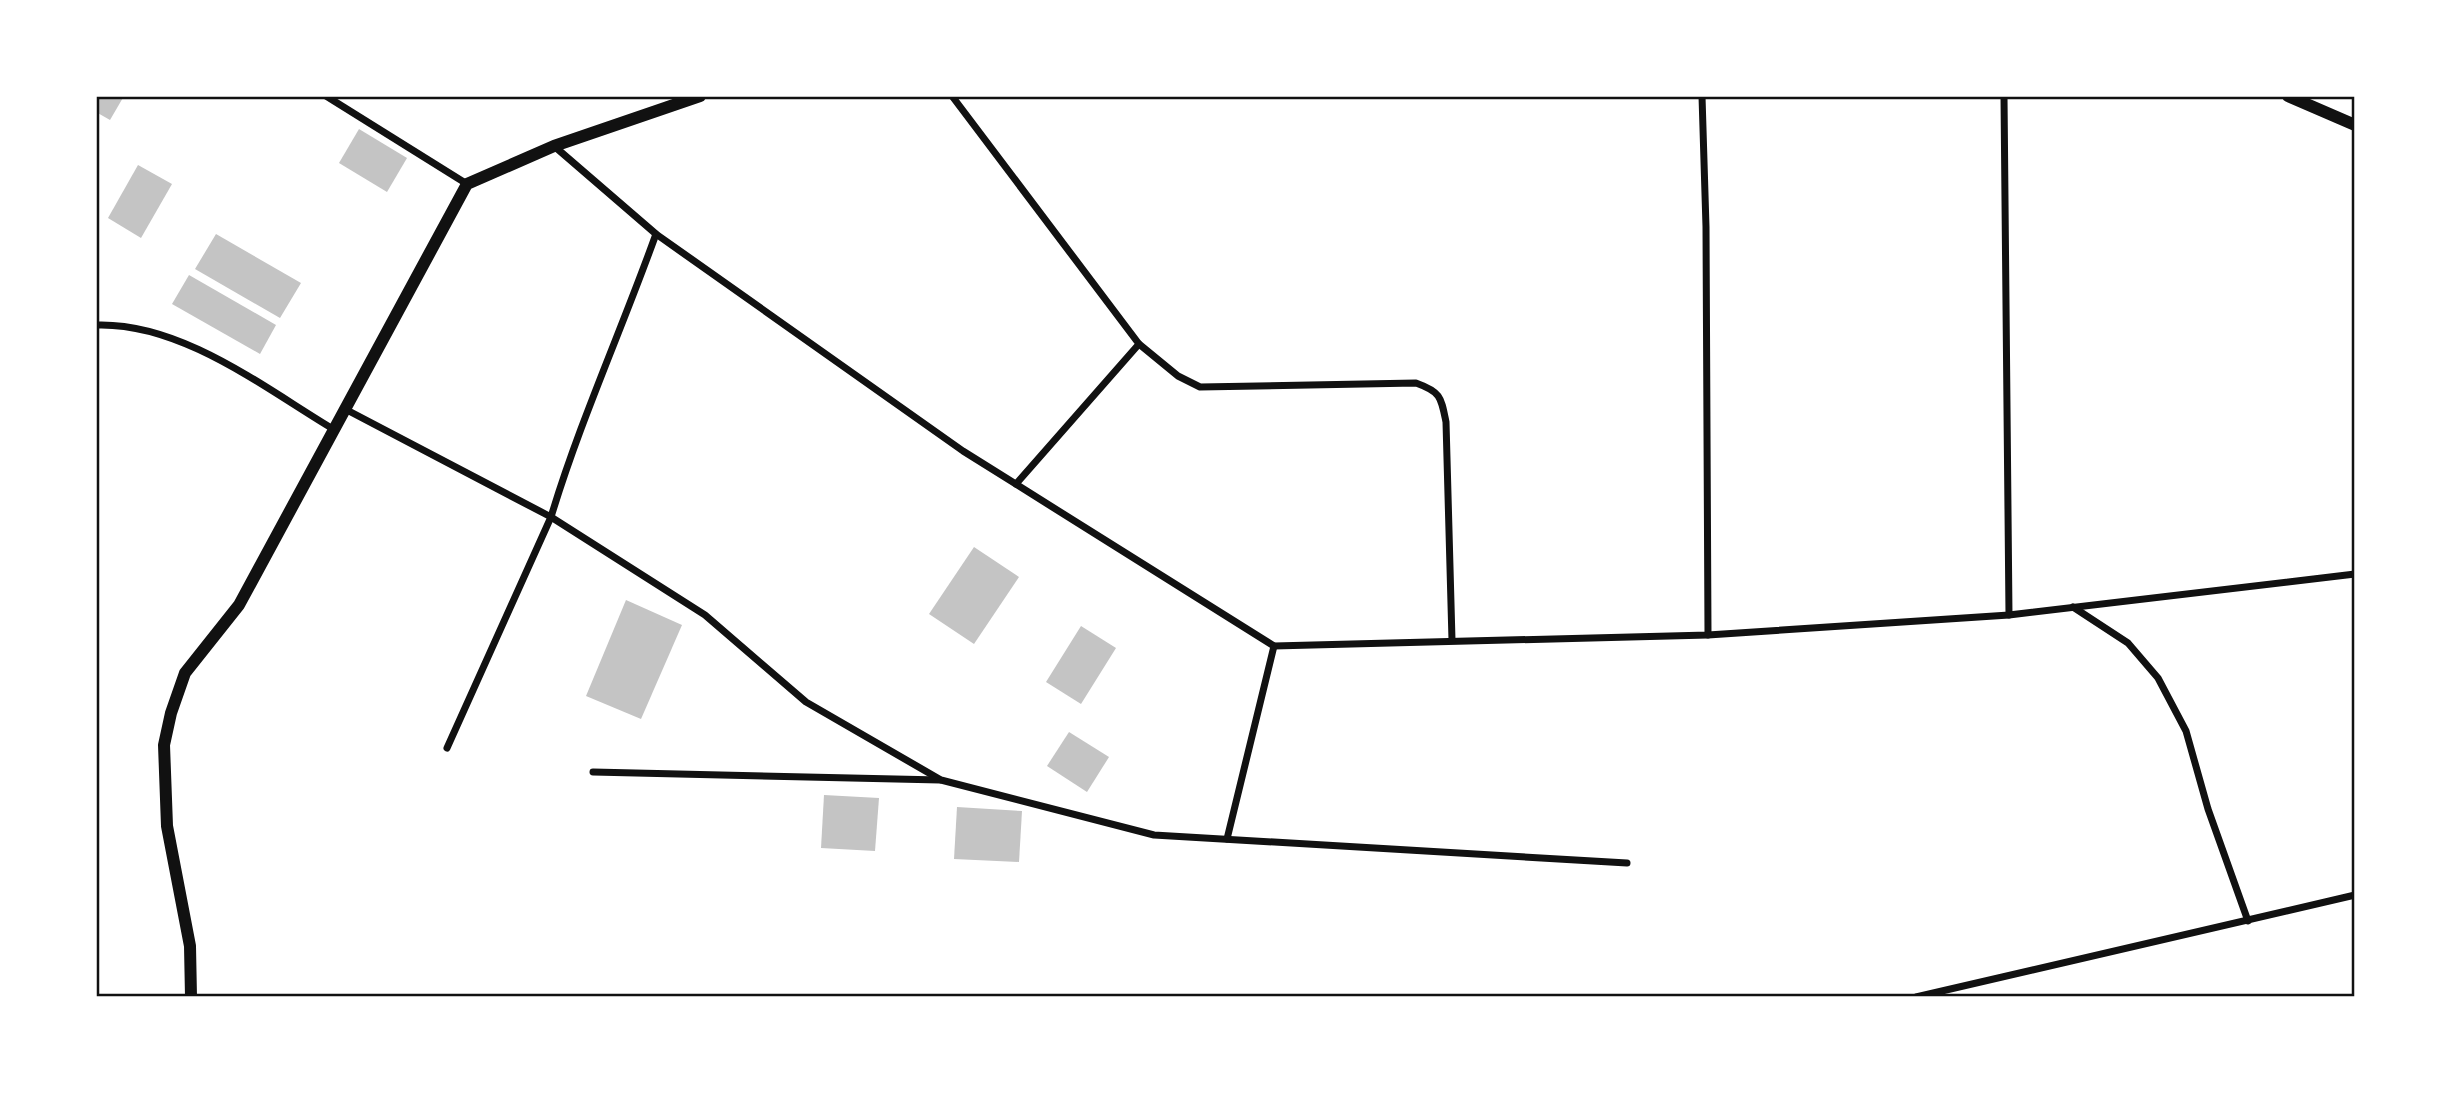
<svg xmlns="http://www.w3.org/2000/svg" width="2451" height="1093" font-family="Cabin,sans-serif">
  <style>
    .building { fill: #c4c4c4 }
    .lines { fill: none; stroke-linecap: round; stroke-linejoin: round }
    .minor { stroke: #111; stroke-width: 7 }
    .tertiary { stroke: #111; stroke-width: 12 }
    .neatline { fill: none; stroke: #111; stroke-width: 2.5 }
  </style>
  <rect width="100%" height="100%" fill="#fff"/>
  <g class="building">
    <path d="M96,96H124L110,120L96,112Z"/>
    <path d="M359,129L407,158L387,192L339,163Z"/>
    <path d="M138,165L172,184L141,238L108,218Z"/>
    <path d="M216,234L301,283L280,318L195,269Z"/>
    <path d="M189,275L276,325L260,354L172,304Z"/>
    <path d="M974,547L1019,577L974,644L929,614Z"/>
    <path d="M626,600L682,625L641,719L586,696Z"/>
    <path d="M1081,626L1116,648L1081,704L1046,682Z"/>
    <path d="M1069,732L1109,757L1087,792L1047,766Z"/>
    <path d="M824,795L879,798L875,851L821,848Z"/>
    <path d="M957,807L1022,811L1019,862L954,859Z"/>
  </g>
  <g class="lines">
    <g class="minor">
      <path d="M326,96L467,184"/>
      <path d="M952,96L1139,344L1016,484"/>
      <path d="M1702,96L1706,227L1708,635"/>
      <path d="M2004,96L2009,615"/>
      <path d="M554,146L656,234L963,451L1274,646L1708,635L2009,615L2355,574"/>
      <path d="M656,234C622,329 580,421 551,517L705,615L806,702L941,780L1154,835L1627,863"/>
      <path d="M96,325C181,322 263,387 333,429"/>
      <path d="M1139,344L1178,376L1200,387L1416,383C1441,392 1441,397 1446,422L1452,640"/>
      <path d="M345,409L551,517L447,748"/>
      <path d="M2073,607L2128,643L2158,678L2186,731L2208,809L2248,921"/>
      <path d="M593,772L940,780"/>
      <path d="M1227,839L1274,646"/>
      <path d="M1916,997L2355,895"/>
    </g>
    <g class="tertiary">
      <path d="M2288,96L2355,125"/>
      <path d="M191,997L190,946L167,826L164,745L171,713L185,673L239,605L467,184L554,146L700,96"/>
    </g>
  </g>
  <rect width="2451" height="1093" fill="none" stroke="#ffffff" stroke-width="196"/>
  <rect x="98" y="98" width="2255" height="897" class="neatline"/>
</svg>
